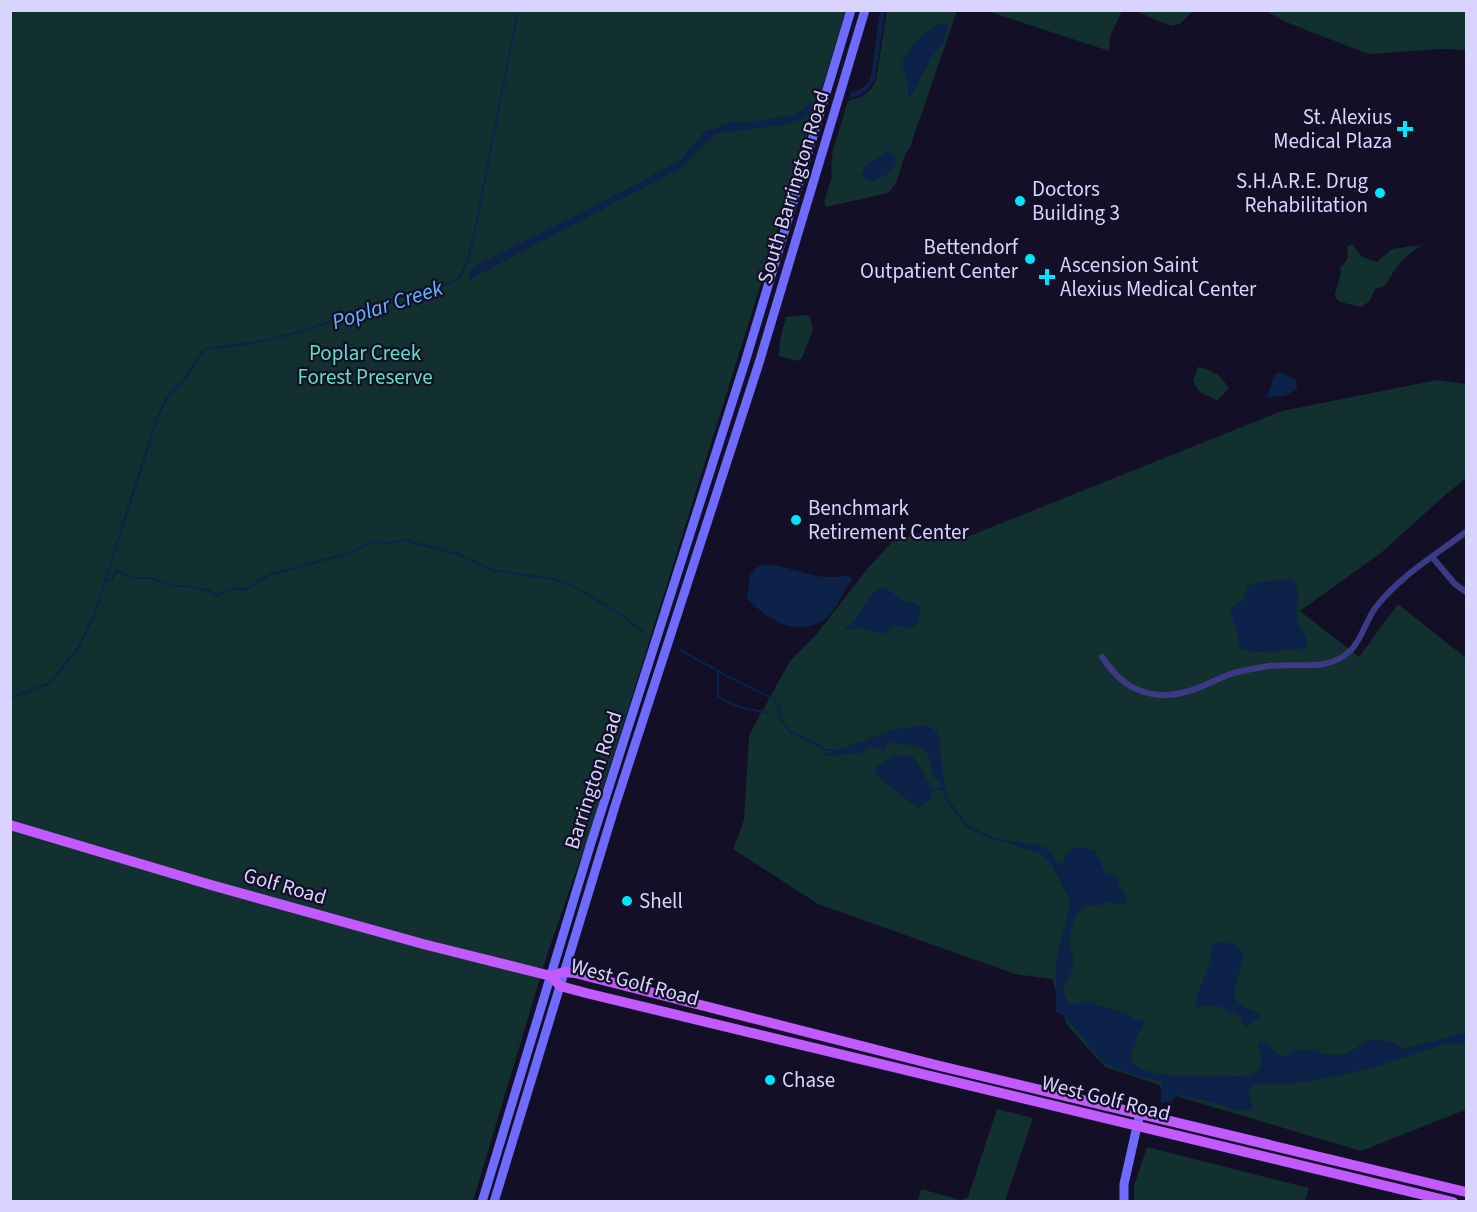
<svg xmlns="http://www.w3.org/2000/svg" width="1477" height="1212" font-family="'Source Sans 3',sans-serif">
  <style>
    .green { fill: #12302f }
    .water { fill: #0c2248 }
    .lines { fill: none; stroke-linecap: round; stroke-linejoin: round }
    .stream { stroke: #0c2248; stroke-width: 2 }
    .street { stroke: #3d3a85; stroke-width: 6 }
    .secondary { stroke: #6f6bff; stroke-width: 9 }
    .primary { stroke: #c25bff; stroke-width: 10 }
    .poi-dot { fill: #00e5ff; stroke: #130f26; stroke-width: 2 }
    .labels { text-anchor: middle; stroke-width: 4.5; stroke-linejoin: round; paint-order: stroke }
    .poi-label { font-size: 21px; fill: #d9d4ff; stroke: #130f26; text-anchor: start }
    .street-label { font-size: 21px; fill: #d9d4ff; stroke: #130f26 }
    .park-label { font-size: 21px; fill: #5fe0c0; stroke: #130f26 }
    .water-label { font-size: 22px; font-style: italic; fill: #62b6ff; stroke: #130f26 }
  </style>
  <rect width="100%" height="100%" fill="#130f26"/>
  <g class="green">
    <path d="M11,11H846L590,831L547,955L473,1201H11Z"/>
    <path d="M887,11H957L910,147C898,163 903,179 888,193L826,207L824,202L832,177L831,166L833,150L848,101C862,97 870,94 876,80Z"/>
    <path d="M987,11L1122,10V11L1110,36L1109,51Z"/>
    <path d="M1135,11L1193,10V11L1180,24L1171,26Z"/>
    <path d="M1266,11H1466V50L1442,49L1368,54L1286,22Z"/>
    <path d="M1352,244L1362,257L1377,262L1392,249L1422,245C1404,256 1395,268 1385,286L1375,289L1369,302L1360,307L1340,302L1335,297C1335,286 1343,278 1340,267C1348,261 1349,257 1347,247Z"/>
    <path d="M806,315L810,317L813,329L802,358L798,361L779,356L780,340L786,317Z"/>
    <path d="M1198,367C1207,368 1211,373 1218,374L1229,388L1217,401C1205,391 1202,400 1193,381Z"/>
    <path d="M1437,380L1466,384V478L1444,496L1382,552L1300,611L1359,657L1398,604L1466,658L1465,1110L1361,1151L1162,1092L1159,1085L1105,1067L1067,1025L1052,979L1015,974L818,904L733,849L744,820L749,735L790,661L815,636L868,568L892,542L922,532L957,541L1282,411Z"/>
    <path d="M997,1109L1033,1118L1005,1201H918L921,1189L961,1200L968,1197Z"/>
    <path d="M1147,1147L1309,1188L1305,1201H1134V1186Z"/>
  </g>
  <g class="water">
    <path d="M880,11H885L875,79L866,92L849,99L850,93C861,90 866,87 871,76Z"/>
    <path d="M944,23L948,27L943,43L931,58L910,99L908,96V82L902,63C911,47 926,26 944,23Z"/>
    <path d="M812,100L810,112L802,119L788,124L715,134L681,168L468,280L472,267L604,201L681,160L704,132L731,122L744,123L792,115L803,110Z"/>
    <path d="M888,150L895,157L896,164L888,174L873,181L860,176L865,166Z"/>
    <path d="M1279,372L1296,380L1297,389L1285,396L1267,397L1274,376Z"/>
    <path d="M768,564C798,568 817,583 849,575L852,579C843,591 837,609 826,618C797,640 768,619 747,599L750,575L758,566Z"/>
    <path d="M1287,579L1293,580C1304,593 1294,603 1297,617C1298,630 1311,636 1305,649C1284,647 1259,658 1238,647L1239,639L1230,611L1232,607L1244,600L1247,586L1260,582Z"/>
    <path d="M886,588L904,601L916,603L920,606L919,622L910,629L894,625L882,634L859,628L844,630L856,618L872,594L876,590Z"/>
    <path d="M927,725L937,732L940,743L941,763L946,791L958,814L938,779L933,776C930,769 931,757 926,752C920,746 898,742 889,743L885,750L868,747L862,753L820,756L897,729Z"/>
    <path d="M896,755L914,758L933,789C931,798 927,805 918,808L884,782L876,772V767Z"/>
    <path d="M1016,841L1040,846L1048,849L1058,862L1063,863L1066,853L1072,852L1074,848L1081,847L1095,851L1105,872L1118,877V885L1126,897L1127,902L1117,905L1107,902L1096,906L1085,905C1075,912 1069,930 1070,943C1070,951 1075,957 1073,966C1070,983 1055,983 1070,1004H1079L1083,1000L1132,1016L1135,1019L1145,1022L1135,1039L1136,1047H1132L1131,1062C1146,1082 1224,1075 1249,1076C1263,1072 1264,1058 1257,1047L1261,1042L1270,1046L1273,1051L1284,1057C1291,1055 1296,1049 1306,1049C1317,1050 1327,1056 1338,1055C1353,1054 1357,1045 1368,1041C1378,1038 1397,1042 1404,1049L1466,1033V1044H1444L1375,1067L1318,1080C1306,1080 1296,1084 1284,1084C1273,1084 1263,1085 1251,1085C1244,1094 1254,1101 1252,1110L1231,1109L1216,1103H1211L1207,1101L1177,1095L1171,1102H1161L1162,1082L1133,1075L1103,1063L1065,1016L1056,1012V960L1070,905L1068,896L1052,865L1046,858L1040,854L1014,845Z"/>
    <path d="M1217,942C1268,943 1226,982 1236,999C1241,1009 1252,1008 1260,1014L1258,1019L1246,1027L1242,1022L1240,1016C1220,1009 1222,1002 1197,1007L1195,1005C1197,991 1207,975 1210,959C1211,951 1209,947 1217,942Z"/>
  </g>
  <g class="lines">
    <g class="stream">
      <path d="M106,582L112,580L116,570L132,578H150L173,586H187L207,590L217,595L237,588L244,590L269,575L353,552L371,542L388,543L404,540L458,554L491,570L552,579L571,585L622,615L644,633"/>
      <path d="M680,650L727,676L772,698L780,707L779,717L790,732L820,746L824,750H836"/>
      <path d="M718,671V696C735,709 748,708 768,713"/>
      <path d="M10,698L50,683L79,647L96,610L157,418L167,397L183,381L204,350L207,348C280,345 347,315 415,292C427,288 445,288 455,281C467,271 469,254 473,240L518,10"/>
      <path d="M941,785L947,800L968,827L992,838L1017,844"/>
      <path d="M933,789H942"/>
    </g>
    <g class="street">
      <path d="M1432,557L1455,584L1466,592"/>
      <path d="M1102,657C1117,679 1131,692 1159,695C1185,697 1205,684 1228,675C1239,671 1252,669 1263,667C1292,661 1328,674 1351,650C1362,639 1366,620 1376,607C1400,576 1435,555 1466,532"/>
    </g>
    <g class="secondary">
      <path d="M482,1202L590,846L746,359L851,10"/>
      <path d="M494,1202L615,806L759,363L865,10"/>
      <path d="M1124,1202V1184L1140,1113"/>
    </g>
    <g class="primary">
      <path d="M10,825L211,885L423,944L551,976"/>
      <path d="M551,976L564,972L575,973L936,1065L1466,1192"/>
      <path d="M551,976L560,986L586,993L1453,1202"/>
    </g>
  </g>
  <g class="poi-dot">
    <path d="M1402 120h6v6h6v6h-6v6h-6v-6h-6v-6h6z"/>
    <circle cx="1380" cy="193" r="6"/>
    <circle cx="1020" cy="201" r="6"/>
    <circle cx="1030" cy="259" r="6"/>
    <path d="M1044 268h6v6h6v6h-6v6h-6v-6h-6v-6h6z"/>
    <circle cx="796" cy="520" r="6"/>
    <circle cx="627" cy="901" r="6"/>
    <circle cx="770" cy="1080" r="6"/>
  </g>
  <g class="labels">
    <g class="poi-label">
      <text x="1392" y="124" text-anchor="end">St. Alexius<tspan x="1392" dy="24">Medical Plaza</tspan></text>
      <text x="1368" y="188" text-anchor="end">S.H.A.R.E. Drug<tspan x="1368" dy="24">Rehabilitation</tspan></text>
      <text x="1032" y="196">Doctors<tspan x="1032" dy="24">Building 3</tspan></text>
      <text x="1018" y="254" text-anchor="end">Bettendorf<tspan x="1018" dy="24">Outpatient Center</tspan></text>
      <text x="1060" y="272">Ascension Saint<tspan x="1060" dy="24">Alexius Medical Center</tspan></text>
      <text x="808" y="515">Benchmark<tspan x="808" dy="24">Retirement Center</tspan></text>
      <text x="639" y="908">Shell</text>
      <text x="782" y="1087">Chase</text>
    </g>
    <g class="street-label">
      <text transform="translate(793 187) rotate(-73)" y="7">South Barrington Road</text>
      <text transform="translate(593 780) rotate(-72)" y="7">Barrington Road</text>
      <text transform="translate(285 886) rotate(16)" y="7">Golf Road</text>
      <text transform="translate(635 982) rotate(15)" y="7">West Golf Road</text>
      <text transform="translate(1106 1098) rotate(14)" y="7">West Golf Road</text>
    </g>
    <g class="park-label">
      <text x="365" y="360">Poplar Creek<tspan x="365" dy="24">Forest Preserve</tspan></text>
    </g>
    <g class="water-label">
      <text transform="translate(387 304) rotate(-18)" y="8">Poplar Creek</text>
    </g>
  </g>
  <rect width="1477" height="1212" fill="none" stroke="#d9d4ff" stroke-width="24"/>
</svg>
